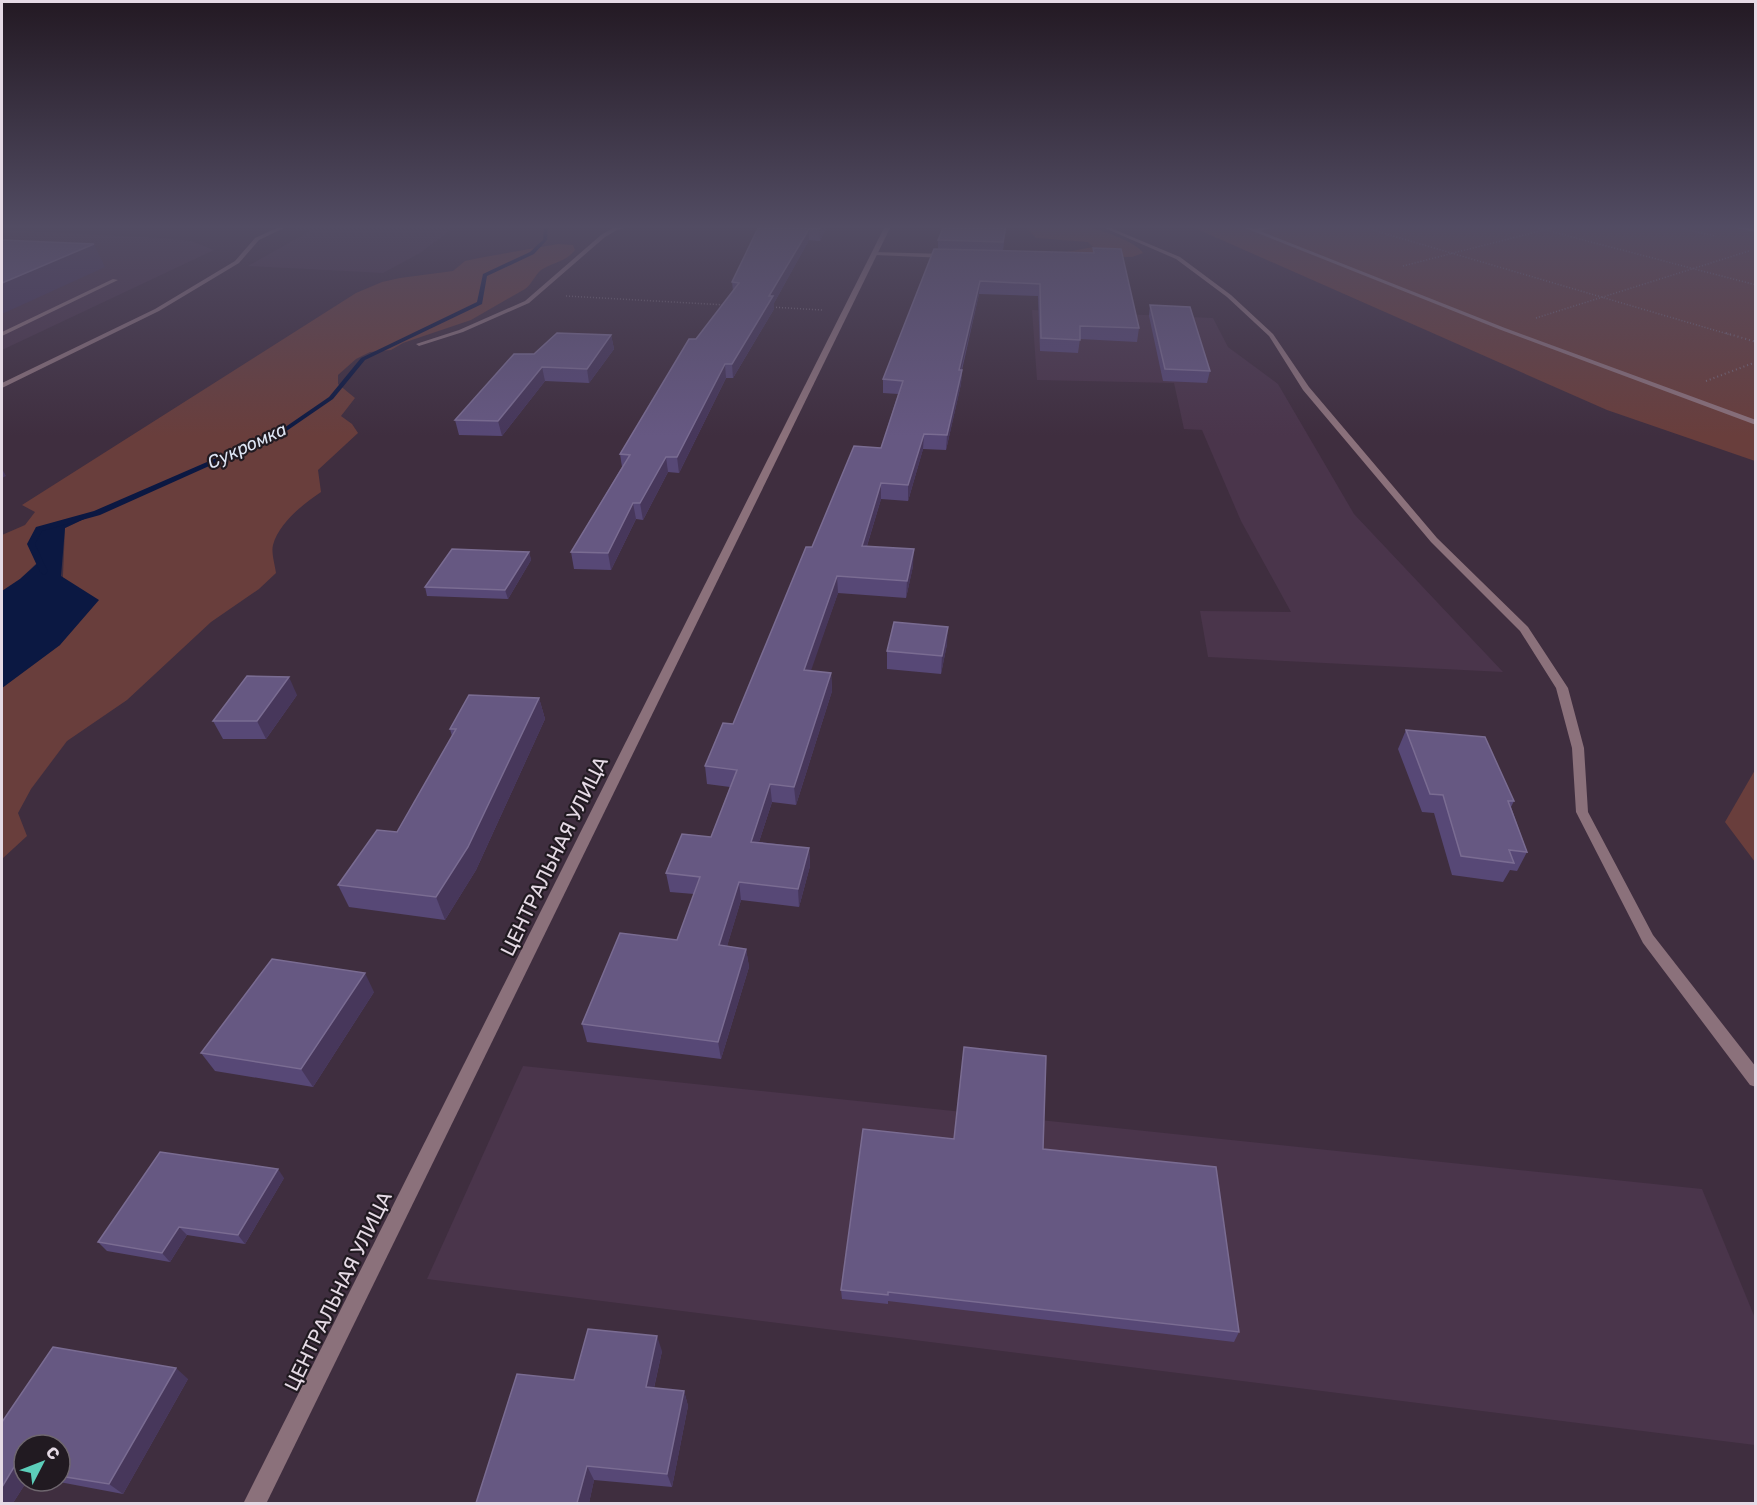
<svg xmlns="http://www.w3.org/2000/svg" width="1757" height="1505" font-family="Rubik,sans-serif">
  <style>
    .built { fill: #4a354b }
    .green { fill: #693e3c }
    .water { fill: #0b1842 }
    .lines { fill: none; stroke-linecap: round; stroke-linejoin: round }
    .stream { fill: #0b1842; fill-rule: evenodd }
    .path-far1 { stroke: #776877; stroke-width: 1.5; stroke-dasharray: 1 2; stroke-linecap: butt }
    .path { stroke: #776877; stroke-width: 2; stroke-dasharray: 1 3; stroke-linecap: butt }
    .service { fill: #8b717b; fill-rule: evenodd }
    .minor { fill: #8b717b; fill-rule: evenodd }
    .wall { fill: #574876 }
    .shaded-wall { fill: #47375b }
    .building { fill: #665882; stroke: #7a6c92; stroke-width: 1.5 }
    .labels { text-anchor: middle; stroke-width: 4.5; stroke-linejoin: round; paint-order: stroke }
    .far-water-label { font-size: 18px; font-style: italic; fill: #dee5f4; stroke: #211a21 }
    .street-label { font-size: 20px; fill: #e5dae5; stroke: #211a21 }
  </style>
  <rect width="100%" height="100%" fill="#3f2e3f"/>
  <g class="built">
    <path d="M298,226H456L420,253L383,273L248,266L310,231L293,229Z"/>
    <path d="M2,230L162,238L191,241L214,250L2,350Z"/>
    <path d="M1032,310L1213,318L1228,347L1278,384L1354,514L1503,672L1208,657L1200,611L1291,612L1241,521L1202,430L1184,429L1174,383L1037,380Z"/>
    <path d="M523,1066L1702,1189L1755,1318V1445L427,1279Z"/>
  </g>
  <g class="green">
    <path d="M947,226L1086,227C1099,229 1137,242 1143,253L1132,257L1074,256L1067,252L1093,247L1088,242L1036,238L1027,228Z"/>
    <path d="M1190,226H1755V461L1607,410Z"/>
    <path d="M558,244L573,245L575,250C566,262 553,262 541,270C535,275 532,284 525,289L471,320L403,343L391,350L370,352L356,359L338,375V384L355,398L341,416L352,424L358,433L318,470L321,492C303,504 279,523 273,545C271,553 275,565 276,573L259,589L211,622L127,700L67,741L31,789L18,813L27,836L2,859V688L60,645L65,528L92,515L39,529L40,560L20,579L2,591V535L25,525L35,512L22,505L356,293L382,282L400,278L453,271L465,261L479,258Z"/>
    <path d="M1755,770V862L1725,822Z"/>
  </g>
  <path class="water" d="M97,513L65,528L61,576L99,600L60,645L2,688V591L20,579L40,561L31,544L39,529Z"/>
  <g class="lines">
    <path class="stream" d="M544,226H548L547,240L534,254L487,276L482,304L365,360L333,399L285,432L100,515L42,531L35,544L48,572L44,575L40,572L27,544L36,527L94,511L281,430L329,397L361,358L477,302L483,274L530,252L543,240Z"/>
    <g class="path-far1">
      <path d="M1359,226L1731,335"/>
      <path d="M1530,226L1756,285"/>
      <path d="M1672,226L1715,236"/>
      <path d="M1403,266L1559,226"/>
      <path d="M566,296L726,305"/>
      <path d="M770,307L822,310"/>
      <path d="M1536,318L1749,251"/>
    </g>
    <g class="path">
      <path d="M1726,333L1756,342"/>
      <path d="M1706,381L1756,362"/>
    </g>
    <g class="service">
      <path d="M622,226H631L617,230L605,237L529,303L463,332L419,346L416,344L459,330L525,301L601,235L613,228Z"/>
      <path d="M1100,226H1106L1180,257L1231,295L1273,334L1309,387L1437,538L1528,627L1568,688L1584,748L1588,812L1653,935L1756,1067V1087L1750,1085L1643,943L1576,812L1572,748L1556,688L1520,631L1431,542L1303,390L1269,336L1227,297L1176,259Z"/>
      <path d="M1240,226L1254,229L1279,226L1260,231L1505,328L1756,420V425L1501,330Z"/>
      <path d="M1730,226L1756,229V232L1731,227Z"/>
      <path d="M873,252L946,254L949,256L946,258L875,255Z"/>
      <path d="M113,279L118,280L2,336V332Z"/>
    </g>
    <g class="minor">
      <path d="M281,226H288L259,240L239,263L159,311L2,388V383L155,309L235,261L255,238Z"/>
      <path d="M885,226H891L266,1504H243Z"/>
    </g>
  </g>
  <g class="wall">
    <path d="M759,226H827L820,241L809,240L774,303V309L733,378H726L679,473L668,472L643,520L636,519L611,570L574,569L571,552L622,467L620,454L696,339L733,291L732,282Z"/>
    <path d="M1006,226L1003,251L1093,253V248L1139,328L1137,342L1080,339L1078,353L1040,351L1038,296L979,294L962,370L961,384L946,450L923,449L908,501L881,499L867,546L913,566L906,598L838,593L810,671L831,673L832,691L796,805L772,802L759,842L809,848L810,866L799,907L741,900L727,946L746,949L749,967L721,1059L587,1042L582,1024L677,940L694,894L670,892L666,873L711,837L730,787L707,784L705,766L733,724L812,547L881,448L898,394L883,393V379L938,249V240Z"/>
    <path d="M1150,305L1210,371L1207,383L1163,381L1149,316Z"/>
    <path d="M611,335L614,349L589,383L545,381L502,436L459,435L455,420L534,354Z"/>
    <path d="M529,552L531,560L508,599L427,596L425,587Z"/>
    <path d="M947,644L941,674L887,669V651Z"/>
    <path d="M297,695L266,739H223L213,721Z"/>
    <path d="M539,698L545,719L476,870L445,920L349,907L338,885L397,832L452,736L450,729Z"/>
    <path d="M1406,730L1514,801L1511,807L1527,852L1517,871L1510,870L1503,882L1452,875L1434,813L1422,812L1398,749Z"/>
    <path d="M374,992L313,1087L215,1071L201,1053Z"/>
    <path d="M1043,1149L1239,1332L1234,1342L888,1301V1304L842,1299L841,1290Z"/>
    <path d="M284,1178L245,1244L187,1235L170,1262L107,1251L98,1242Z"/>
    <path d="M662,1351L654,1388L684,1391L688,1406L672,1487L594,1480L589,1503L574,1380Z"/>
    <path d="M188,1379L123,1494L54,1481H60V1445H24V1481H27L13,1503H2V1422Z"/>
  </g>
  <g class="shaded-wall">
    <path d="M821,226H827L820,241L819,229Z"/>
    <path d="M809,229V240L774,303V309L733,378L732,364L769,296Z"/>
    <path d="M94,244L105,267L2,314V283Z"/>
    <path d="M980,281L979,294L958,383L959,370Z"/>
    <path d="M611,335L614,349L589,383L587,369Z"/>
    <path d="M725,364L726,378L679,473L677,457Z"/>
    <path d="M542,367L545,381L502,436L498,421Z"/>
    <path d="M962,370L961,384L946,450L947,435Z"/>
    <path d="M924,434L923,449L908,501V485Z"/>
    <path d="M666,457L668,472L643,520L640,503Z"/>
    <path d="M2,469L6,476L2,478Z"/>
    <path d="M881,483V499L862,562V546Z"/>
    <path d="M633,503L636,519L611,570L608,553Z"/>
    <path d="M914,549L913,566L906,598L907,581Z"/>
    <path d="M529,552L531,560L508,599L505,590Z"/>
    <path d="M837,576L838,593L805,688L804,670Z"/>
    <path d="M948,627L947,644L941,674L942,656Z"/>
    <path d="M831,673L832,691L796,805L794,787Z"/>
    <path d="M289,677L297,695L266,739L257,721Z"/>
    <path d="M539,698L545,719L476,870L445,920L436,897Z"/>
    <path d="M770,784L772,802L753,860L751,842Z"/>
    <path d="M809,848L810,866L799,907L798,889Z"/>
    <path d="M739,882L741,900L722,963L719,945Z"/>
    <path d="M746,949L749,967L721,1059L718,1042Z"/>
    <path d="M365,973L374,992L313,1087L301,1069Z"/>
    <path d="M278,1169L284,1178L245,1244L238,1235Z"/>
    <path d="M179,1227L187,1235L170,1262L162,1253Z"/>
    <path d="M657,1336L662,1351L651,1401L646,1387Z"/>
    <path d="M176,1368L188,1379L123,1494L109,1484Z"/>
    <path d="M684,1391L688,1406L672,1487L667,1474Z"/>
    <path d="M587,1466L594,1480L589,1503H577Z"/>
    <path d="M14,1467L24,1473V1481H27L13,1503H2V1487Z"/>
  </g>
  <g class="building">
    <path d="M759,226H821L819,229H809L769,296H773L732,364H725L677,457H666L640,503H633L608,553L571,552L630,455L620,454L689,339H696L739,283L732,282Z"/>
    <path d="M944,226H1006L1003,242L938,240Z"/>
    <path d="M2,240L94,244L2,283Z"/>
    <path d="M1093,248L1121,249L1139,328L1080,326V340L1041,338L1040,284L980,281L959,370H962L947,435L924,434L908,485L881,483L862,546L914,549L907,581L837,576L804,670L831,673L794,787L770,784L751,842L809,848L798,889L739,882L719,945L746,949L718,1042L582,1024L620,933L677,940L700,877L666,873L682,834L711,837L737,770L705,766L723,723L733,724L806,547H812L854,446L881,448L903,381L883,379L934,249L1094,253Z"/>
    <path d="M1150,305L1190,307L1210,371L1165,369Z"/>
    <path d="M557,333L611,335L587,369L542,367L498,421L455,420L514,354H534Z"/>
    <path d="M452,549L529,552L505,590L425,587Z"/>
    <path d="M894,622L948,627L942,656L887,651Z"/>
    <path d="M247,676L289,677L257,721H213Z"/>
    <path d="M469,695L539,698L468,847L436,897L338,885L377,830L397,832L456,729H450Z"/>
    <path d="M1406,730L1485,737L1514,801H1508L1527,852L1509,850L1514,863L1461,856L1443,795L1430,794Z"/>
    <path d="M272,959L365,973L301,1069L201,1053Z"/>
    <path d="M964,1047L1046,1056L1043,1149L1216,1167L1239,1332L888,1292V1295L841,1290L863,1129L954,1139Z"/>
    <path d="M160,1152L278,1169L238,1235L179,1227L162,1253L98,1242Z"/>
    <path d="M588,1329L657,1336L646,1387L684,1391L667,1474L587,1466L577,1503H476L517,1374L574,1380Z"/>
    <path d="M53,1347L176,1368L109,1484L60,1476V1445H24V1469L14,1467L2,1487V1422Z"/>
  </g>
  <linearGradient id="sky" x2="0" y2="1"><stop stop-color="#231923"/><stop offset="0.52" stop-color="#524c63"/><stop offset="1" stop-color="#524c63" stop-opacity="0"/></linearGradient>
  <rect width="1757" height="436" fill="url(#sky)"/>
  <g class="labels">
    <g class="far-water-label">
      <text transform="translate(247 446) rotate(-25)" y="6">Сукромка</text>
    </g>
    <g class="street-label">
      <text transform="translate(554 856) rotate(-64)" y="7">ЦЕНТРАЛЬНАЯ УЛИЦА</text>
      <text transform="translate(338 1291) rotate(-64)" y="7">ЦЕНТРАЛЬНАЯ УЛИЦА</text>
    </g>
  </g>
  <rect width="1757" height="1505" fill="none" stroke="#e5dae5" stroke-width="6"/>
  <g transform="translate(42 1463) rotate(48)"><circle r="28" fill="#211a21" stroke="#6f676f" stroke-width="1.5"/>
  <path d="M0-4.5L10 22L0 15L-10 22Z" fill="#5cceba"/>
  <text y="-9" font-size="16" font-weight="bold" text-anchor="middle" fill="#e5dae5">С</text>
  </g>
</svg>
